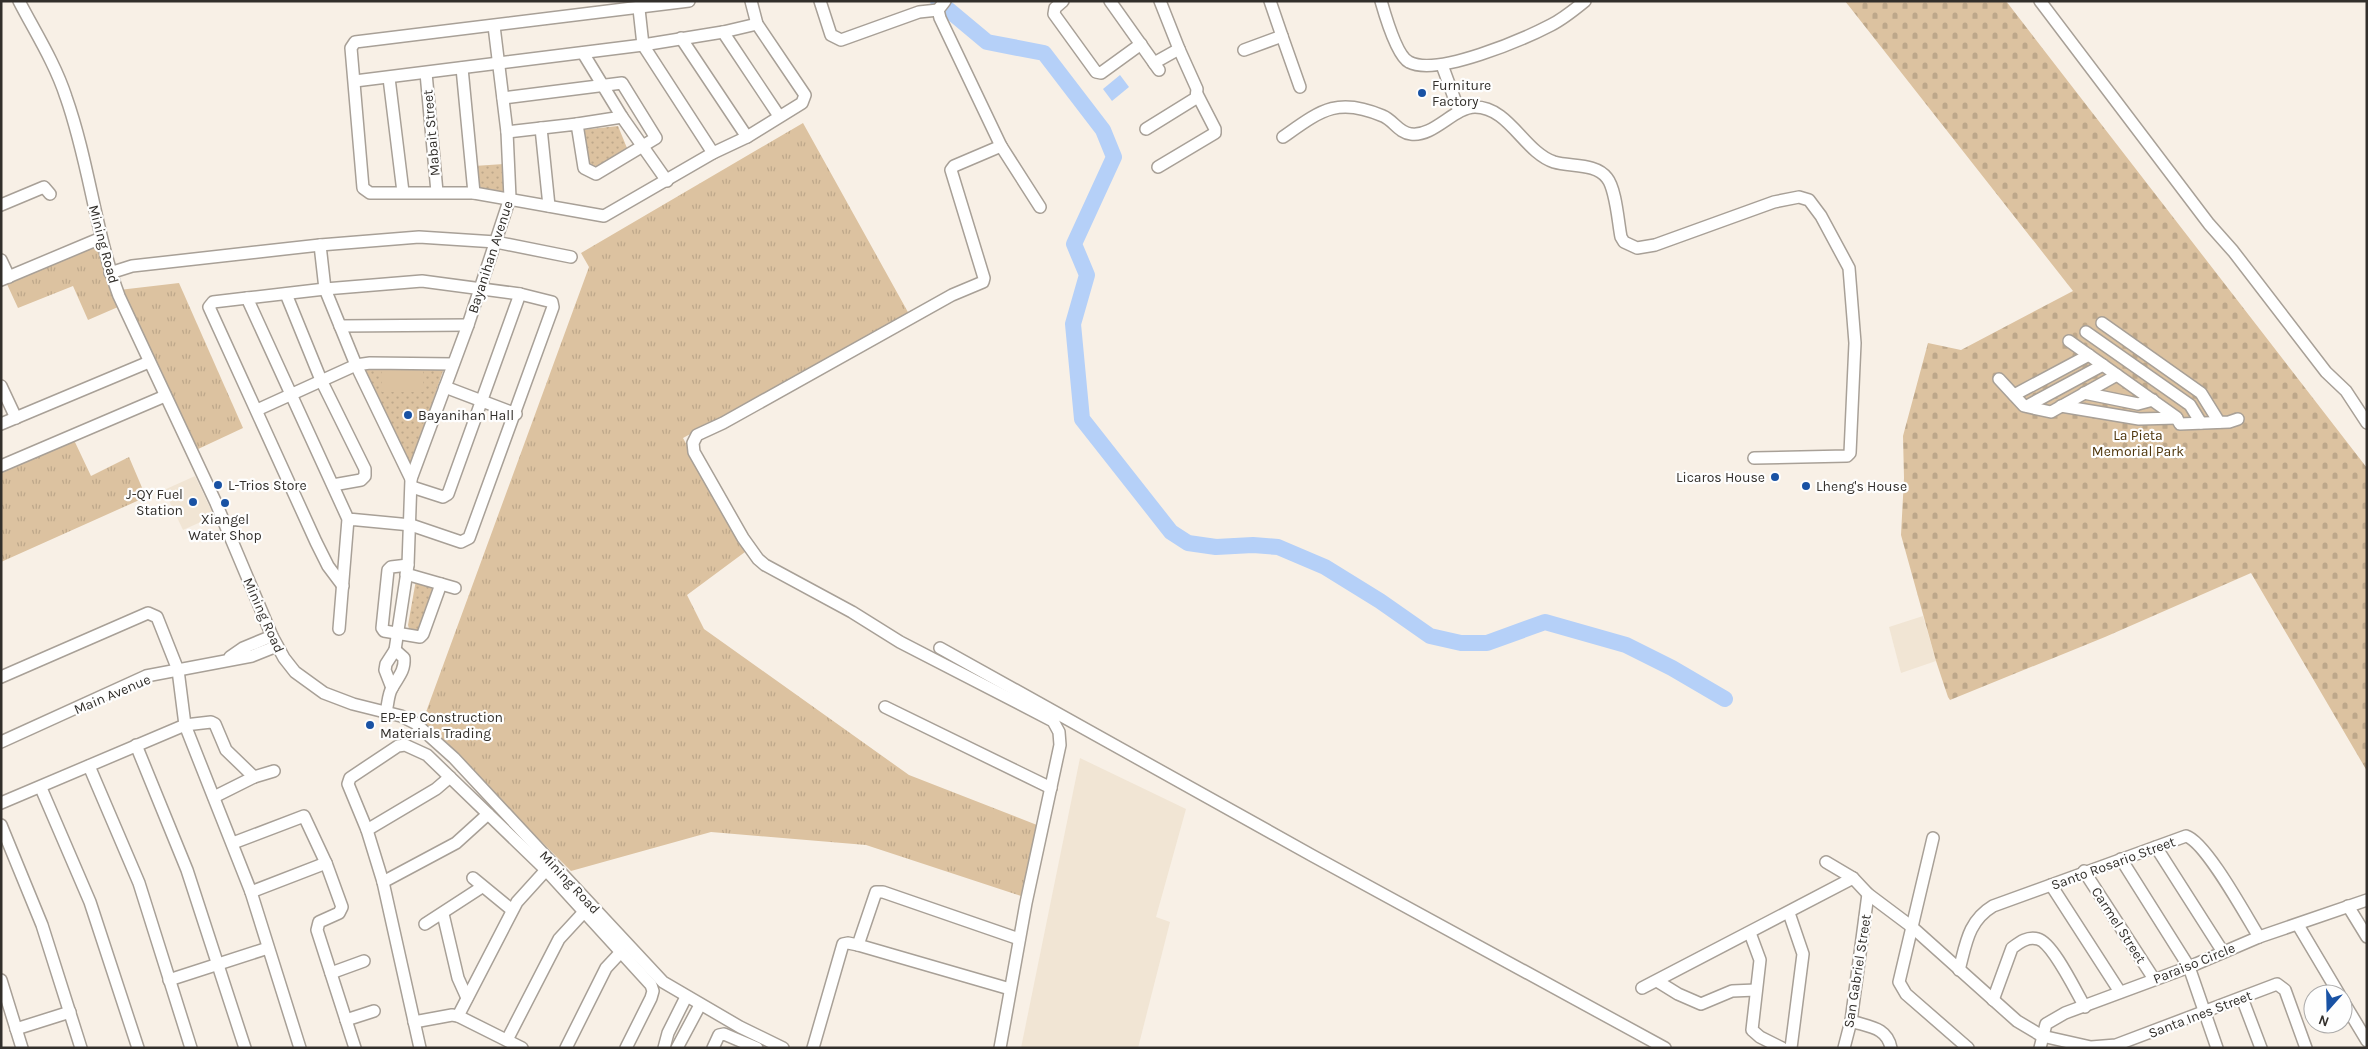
<svg xmlns="http://www.w3.org/2000/svg" width="2368" height="1049" font-family="Karla,sans-serif">
  <style>
    .built { fill: #f1e5d4 }
    .grass { fill: url(#grass-tufts) }
    .cemetery { fill: url(#cemetery-stones) }
    .park { fill: url(#park-dots) }
    .garden { fill: #dcc2a0 }
    .water { fill: #b5d0f8 }
    .lines { fill: none; stroke-linecap: round; stroke-linejoin: round }
    .river { stroke: #b5d0f8; stroke-width: 16 }
    .minor-casing { stroke: #a8a097; stroke-width: 14 }
    .minor { stroke: #fff; stroke-width: 11 }
    .poi-dot { fill: #1952a4; stroke: #fefefe; stroke-width: 2 }
    .labels { text-anchor: middle; stroke-width: 4.5; stroke-linejoin: round; paint-order: stroke }
    .poi-label { font-size: 14px; fill: #322f2b; stroke: #fefefe; text-anchor: start }
    .street-label { font-size: 14px; fill: #322f2b; stroke: #fefefe }
    .park-label { font-size: 14px; fill: #4e350b; stroke: #fefefe }
  </style>
  <defs>
    <pattern id="grass-tufts" width="24" height="20" patternUnits="userSpaceOnUse" patternTransform="scale(1.25)"><rect width="24" height="20" fill="#dcc2a0"/><path d="M3 7l-1-3M5 7V3M7 7l1-3M15 17l-1-3M17 17v-4M19 17l1-3" fill="none" stroke="#bda78a"/></pattern>
    <pattern id="cemetery-stones" width="16" height="16" patternUnits="userSpaceOnUse" patternTransform="scale(1.25)"><rect width="16" height="16" fill="#dcc2a0"/><path d="M2 7V4a2 2 0 0 1 4 0v3zM10 15v-3a2 2 0 0 1 4 0v3z" fill="#bda78a"/></pattern>
    <pattern id="park-dots" width="8" height="8" patternUnits="userSpaceOnUse" patternTransform="scale(1.25)"><rect width="8" height="8" fill="#dcc2a0"/><path d="M2 2h.1M6 6h.1" fill="none" stroke="#bda78a" stroke-width="1.8" stroke-linecap="round"/></pattern>
  </defs>
  <rect width="100%" height="100%" fill="#f8f0e6"/>
  <g class="built">
    <path d="M195,476L214,516L183,530L164,490Z"/>
    <path d="M1923,616L1936,661L1901,673L1889,627Z"/>
    <path d="M1080,758L1186,809L1156,917L1170,922L1138,1048H1021Z"/>
  </g>
  <g class="grass">
    <path d="M803,123L909,314L683,438L745,552L687,595L704,629L909,775L1037,825L1021,896L866,845L711,832L571,871L422,723L589,267L581,253Z"/>
    <path d="M97,244L118,307L88,320L73,286L18,308L6,282Z"/>
    <path d="M179,283L243,428L196,450L119,290Z"/>
    <path d="M74,440L91,476L129,457L146,497L1,562V471Z"/>
  </g>
  <path class="cemetery" d="M1845,1H2006L2367,468V771L2251,573L2105,637L1950,700L1948,697L1936,661L1901,535L1904,478L1903,436L1928,343L1961,350L2073,291Z"/>
  <g class="park">
    <path d="M618,126L629,153L590,172L581,130Z"/>
    <path d="M504,164V196L477,192L474,166Z"/>
    <path d="M445,365L410,469L362,366Z"/>
    <path d="M416,580L436,586L421,635L410,632L408,625Z"/>
  </g>
  <rect class="garden" x="382" y="368" width="41" height="24"/>
  <path class="water" d="M1120,75L1129,87L1112,101L1103,89Z"/>
  <g class="lines">
    <path class="river" d="M938,1L987,42L1044,53L1103,130L1114,157L1074,244L1087,275L1073,324L1082,419L1171,532L1188,543L1216,547L1253,545L1278,547L1325,567L1380,601L1430,636L1461,643H1487L1545,622L1626,645L1672,668L1725,699"/>
    <defs>
      <g id="minor">
        <path d="M19,1C35,32 55,63 66,97C89,162 95,231 119,296L216,503L272,636L284,658L295,672L324,693L353,704L401,716L415,723L454,758L663,982L740,1027L783,1048"/>
        <path d="M689,1L355,42L351,48L363,188L370,193H474L604,216L713,153L747,137L802,103L805,95L757,24L751,1"/>
        <path d="M820,1L831,35L841,40L919,12L938,10"/>
        <path d="M945,1L938,10L940,18L1001,146L1040,207"/>
        <path d="M1063,1L1055,8L1054,14L1096,72L1101,73L1141,44"/>
        <path d="M1110,1L1159,70"/>
        <path d="M1381,1C1385,15 1397,56 1409,62C1437,77 1524,39 1551,25C1563,19 1574,10 1585,1"/>
        <path d="M2040,1L2209,224L2233,251L2326,372L2346,391L2367,423"/>
        <path d="M639,9L643,45L713,153"/>
        <path d="M723,32L779,116"/>
        <path d="M1282,36L1300,87"/>
        <path d="M681,38L747,137"/>
        <path d="M1244,50L1282,36L1270,1"/>
        <path d="M583,53L622,117L667,181"/>
        <path d="M1154,63L1179,49L1160,1"/>
        <path d="M1442,65L1459,111"/>
        <path d="M462,68L474,193"/>
        <path d="M426,73L437,192"/>
        <path d="M389,78L403,192"/>
        <path d="M355,81L643,45L723,32L757,24"/>
        <path d="M503,98L622,83L656,138L596,174L584,168L577,124L507,132"/>
        <path d="M577,124L622,117"/>
        <path d="M541,128L549,206"/>
        <path d="M1146,129L1196,98L1197,89L1179,49"/>
        <path d="M1283,137C1320,111 1337,96 1383,116C1393,120 1399,133 1411,134C1434,137 1454,107 1475,107C1509,107 1524,152 1554,162C1571,167 1596,163 1607,178C1616,189 1618,222 1621,237L1624,242L1637,248L1655,245L1774,202L1799,197L1809,200L1821,216L1849,268L1855,343L1850,453L1847,456L1754,458"/>
        <path d="M1158,167L1215,133V129L1197,94"/>
        <path d="M1,205L44,187L50,194"/>
        <path d="M320,245L325,289L356,365L411,479L408,565L395,650L386,664L385,670L392,688"/>
        <path d="M1,260L9,277"/>
        <path d="M110,273L132,266L320,245L419,237L496,242L571,257"/>
        <path d="M1,280L101,238"/>
        <path d="M286,294L321,380L365,469V476L361,480L333,485"/>
        <path d="M247,298L213,302L209,307L316,542L328,566L343,586"/>
        <path d="M2102,323L2201,393L2219,422"/>
        <path d="M340,326L468,325"/>
        <path d="M2086,332L2190,405L2201,423"/>
        <path d="M2069,341L2176,417L2180,424L2229,422L2238,419"/>
        <path d="M1999,379L2024,406L2051,412L2117,375"/>
        <path d="M1,386L16,418"/>
        <path d="M445,387L516,414"/>
        <path d="M2084,393L2138,404L2153,400"/>
        <path d="M2014,395L2089,355"/>
        <path d="M2027,406L2103,365"/>
        <path d="M2061,406L2139,419L2177,418"/>
        <path d="M257,410L356,365L370,363L453,364"/>
        <path d="M1,424L149,362"/>
        <path d="M1,466L165,396"/>
        <path d="M411,479L468,325L510,198L507,132L494,26"/>
        <path d="M412,487L443,497L448,494L520,294"/>
        <path d="M406,574L441,584L423,634L420,637L384,631L382,628L388,570L391,567L408,565"/>
        <path d="M441,584L455,588"/>
        <path d="M339,629L348,519L411,525L461,542L469,538L553,307L552,302L520,294L422,281L325,289L247,298L348,519"/>
        <path d="M940,648L1313,856L1665,1048"/>
        <path d="M230,657L243,648L272,636"/>
        <path d="M1,677L148,613L157,617L178,670L185,725L251,892L300,1048"/>
        <path d="M885,707L1051,788"/>
        <path d="M386,712C388,705 388,694 392,688C398,677 405,671 404,658L395,650"/>
        <path d="M1,742L146,676L252,656L277,646"/>
        <path d="M136,745L187,870L245,1048"/>
        <path d="M89,766L139,883L191,1048"/>
        <path d="M254,777L274,771"/>
        <path d="M41,788L90,902L138,1048"/>
        <path d="M1,803L185,725L211,722L215,724L226,750L254,777L214,797"/>
        <path d="M1,825L42,925L81,1048"/>
        <path d="M367,830L436,789L450,777"/>
        <path d="M1933,838L1899,982L1906,994L1968,1048"/>
        <path d="M233,843L304,816L326,863L251,892"/>
        <path d="M2156,847L2223,952"/>
        <path d="M2121,859L2189,967L2217,1048"/>
        <path d="M1826,862L1853,878L1868,894L1912,927L2017,1021L2042,1036L2091,1047L2116,1045L2277,984L2285,990L2306,1048"/>
        <path d="M326,863L342,907L339,913L319,922L317,930L355,1048"/>
        <path d="M2084,871L2154,979"/>
        <path d="M473,878L512,910"/>
        <path d="M383,882L456,843L488,814"/>
        <path d="M2051,885L2120,992"/>
        <path d="M2348,906L2367,937"/>
        <path d="M1789,913L1803,954L1791,1048"/>
        <path d="M443,914L458,978L467,998"/>
        <path d="M425,924L482,887"/>
        <path d="M2298,925L2339,994"/>
        <path d="M1750,933L1760,960L1752,1030L1760,1037L1782,1048"/>
        <path d="M858,945L876,892H883L1019,939"/>
        <path d="M1959,970C1966,944 1968,921 1993,906L2186,836C2206,842 2246,916 2259,937"/>
        <path d="M331,973L364,961"/>
        <path d="M1,980L22,1048"/>
        <path d="M169,980L268,948"/>
        <path d="M1657,981L1678,994L1701,1004L1732,991L1756,990"/>
        <path d="M1642,988L1853,878"/>
        <path d="M2242,998L2261,1048"/>
        <path d="M1993,1000L2012,948C2020,942 2028,936 2038,939C2053,943 2076,992 2085,1007"/>
        <path d="M2343,1001L2367,1041"/>
        <path d="M458,1016L517,902L546,870"/>
        <path d="M346,1020L374,1011"/>
        <path d="M1851,1021C1869,1027 1887,1027 1891,1048"/>
        <path d="M414,1022L452,1015L458,1016L522,1048"/>
        <path d="M16,1029L70,1012"/>
        <path d="M507,1040L559,939L583,913"/>
        <path d="M420,1048L383,882L367,830L348,784L350,778L398,746L405,745L427,755L546,870L651,985L653,991L651,998L626,1048"/>
        <path d="M566,1048L606,968L620,953"/>
        <path d="M664,1048L668,1033L686,997"/>
        <path d="M677,1048L700,1005"/>
        <path d="M713,1048L719,1035L724,1034L757,1048"/>
        <path d="M813,1048L843,944L848,943L858,945L1010,989"/>
        <path d="M1000,1048L1026,903L1060,745L1059,732L1053,721L900,642L852,612L765,565L758,559L743,538L694,452L693,443L697,435L723,423L952,295L983,282L984,278L951,170L954,166L1001,146"/>
        <path d="M1844,1048L1851,1021L1868,894"/>
        <path d="M2040,1048L2046,1024L2065,1013L2189,967L2259,937L2367,900"/>
      </g>
    </defs>
    <use href="#minor" class="minor-casing"/>
    <use href="#minor" class="minor"/>
  </g>
  <g class="poi-dot">
    <circle cx="1422" cy="93" r="5"/>
    <circle cx="408" cy="415" r="5"/>
    <circle cx="1775" cy="477" r="5"/>
    <circle cx="218" cy="485" r="5"/>
    <circle cx="1806" cy="486" r="5"/>
    <circle cx="193" cy="502" r="5"/>
    <circle cx="225" cy="503" r="5"/>
    <circle cx="370" cy="725" r="5"/>
  </g>
  <g class="labels">
    <g class="poi-label">
      <text x="1432" y="90">Furniture<tspan x="1432" dy="16">Factory</tspan></text>
      <text x="418" y="420">Bayanihan Hall</text>
      <text x="1765" y="482" text-anchor="end">Licaros House</text>
      <text x="228" y="490">L-Trios Store</text>
      <text x="1816" y="491">Lheng's House</text>
      <text x="183" y="499" text-anchor="end">J-QY Fuel<tspan x="183" dy="16">Station</tspan></text>
      <text x="225" y="524" text-anchor="middle">Xiangel<tspan x="225" dy="16">Water Shop</tspan></text>
      <text x="380" y="722">EP-EP Construction<tspan x="380" dy="16">Materials Trading</tspan></text>
    </g>
    <g class="street-label">
      <text transform="translate(431 133) rotate(-95)" y="5">Mabait Street</text>
      <text transform="translate(104 244) rotate(75)" y="5">Mining Road</text>
      <text transform="translate(490 257) rotate(-72)" y="5">Bayanihan Avenue</text>
      <text transform="translate(264 615) rotate(66)" y="5">Mining Road</text>
      <text transform="translate(112 694) rotate(-23)" y="5">Main Avenue</text>
      <text transform="translate(2113 863) rotate(-20)" y="5">Santo Rosario Street</text>
      <text transform="translate(570 882) rotate(47)" y="5">Mining Road</text>
      <text transform="translate(2119 925) rotate(57)" y="5">Carmel Street</text>
      <text transform="translate(2194 963) rotate(-22)" y="5">Paraiso Circle</text>
      <text transform="translate(1857 971) rotate(-81)" y="5">San Gabriel Street</text>
      <text transform="translate(2200 1014) rotate(-21)" y="5">Santa Ines Street</text>
    </g>
    <g class="park-label">
      <text x="2138" y="440">La Pieta<tspan x="2138" dy="16">Memorial Park</tspan></text>
    </g>
  </g>
  <rect width="2368" height="1049" fill="none" stroke="#322f2b" stroke-width="5"/>
  <g transform="translate(2328 1009) rotate(200)"><circle r="24" fill="#fefefe" stroke="#acabaa"/>
  <path d="M0-4L9 19L0 12L-9 19Z" fill="#1952a4"/>
  <text y="-8" font-size="14" font-weight="bold" text-anchor="middle" fill="#322f2b">N</text>
  </g>
</svg>
